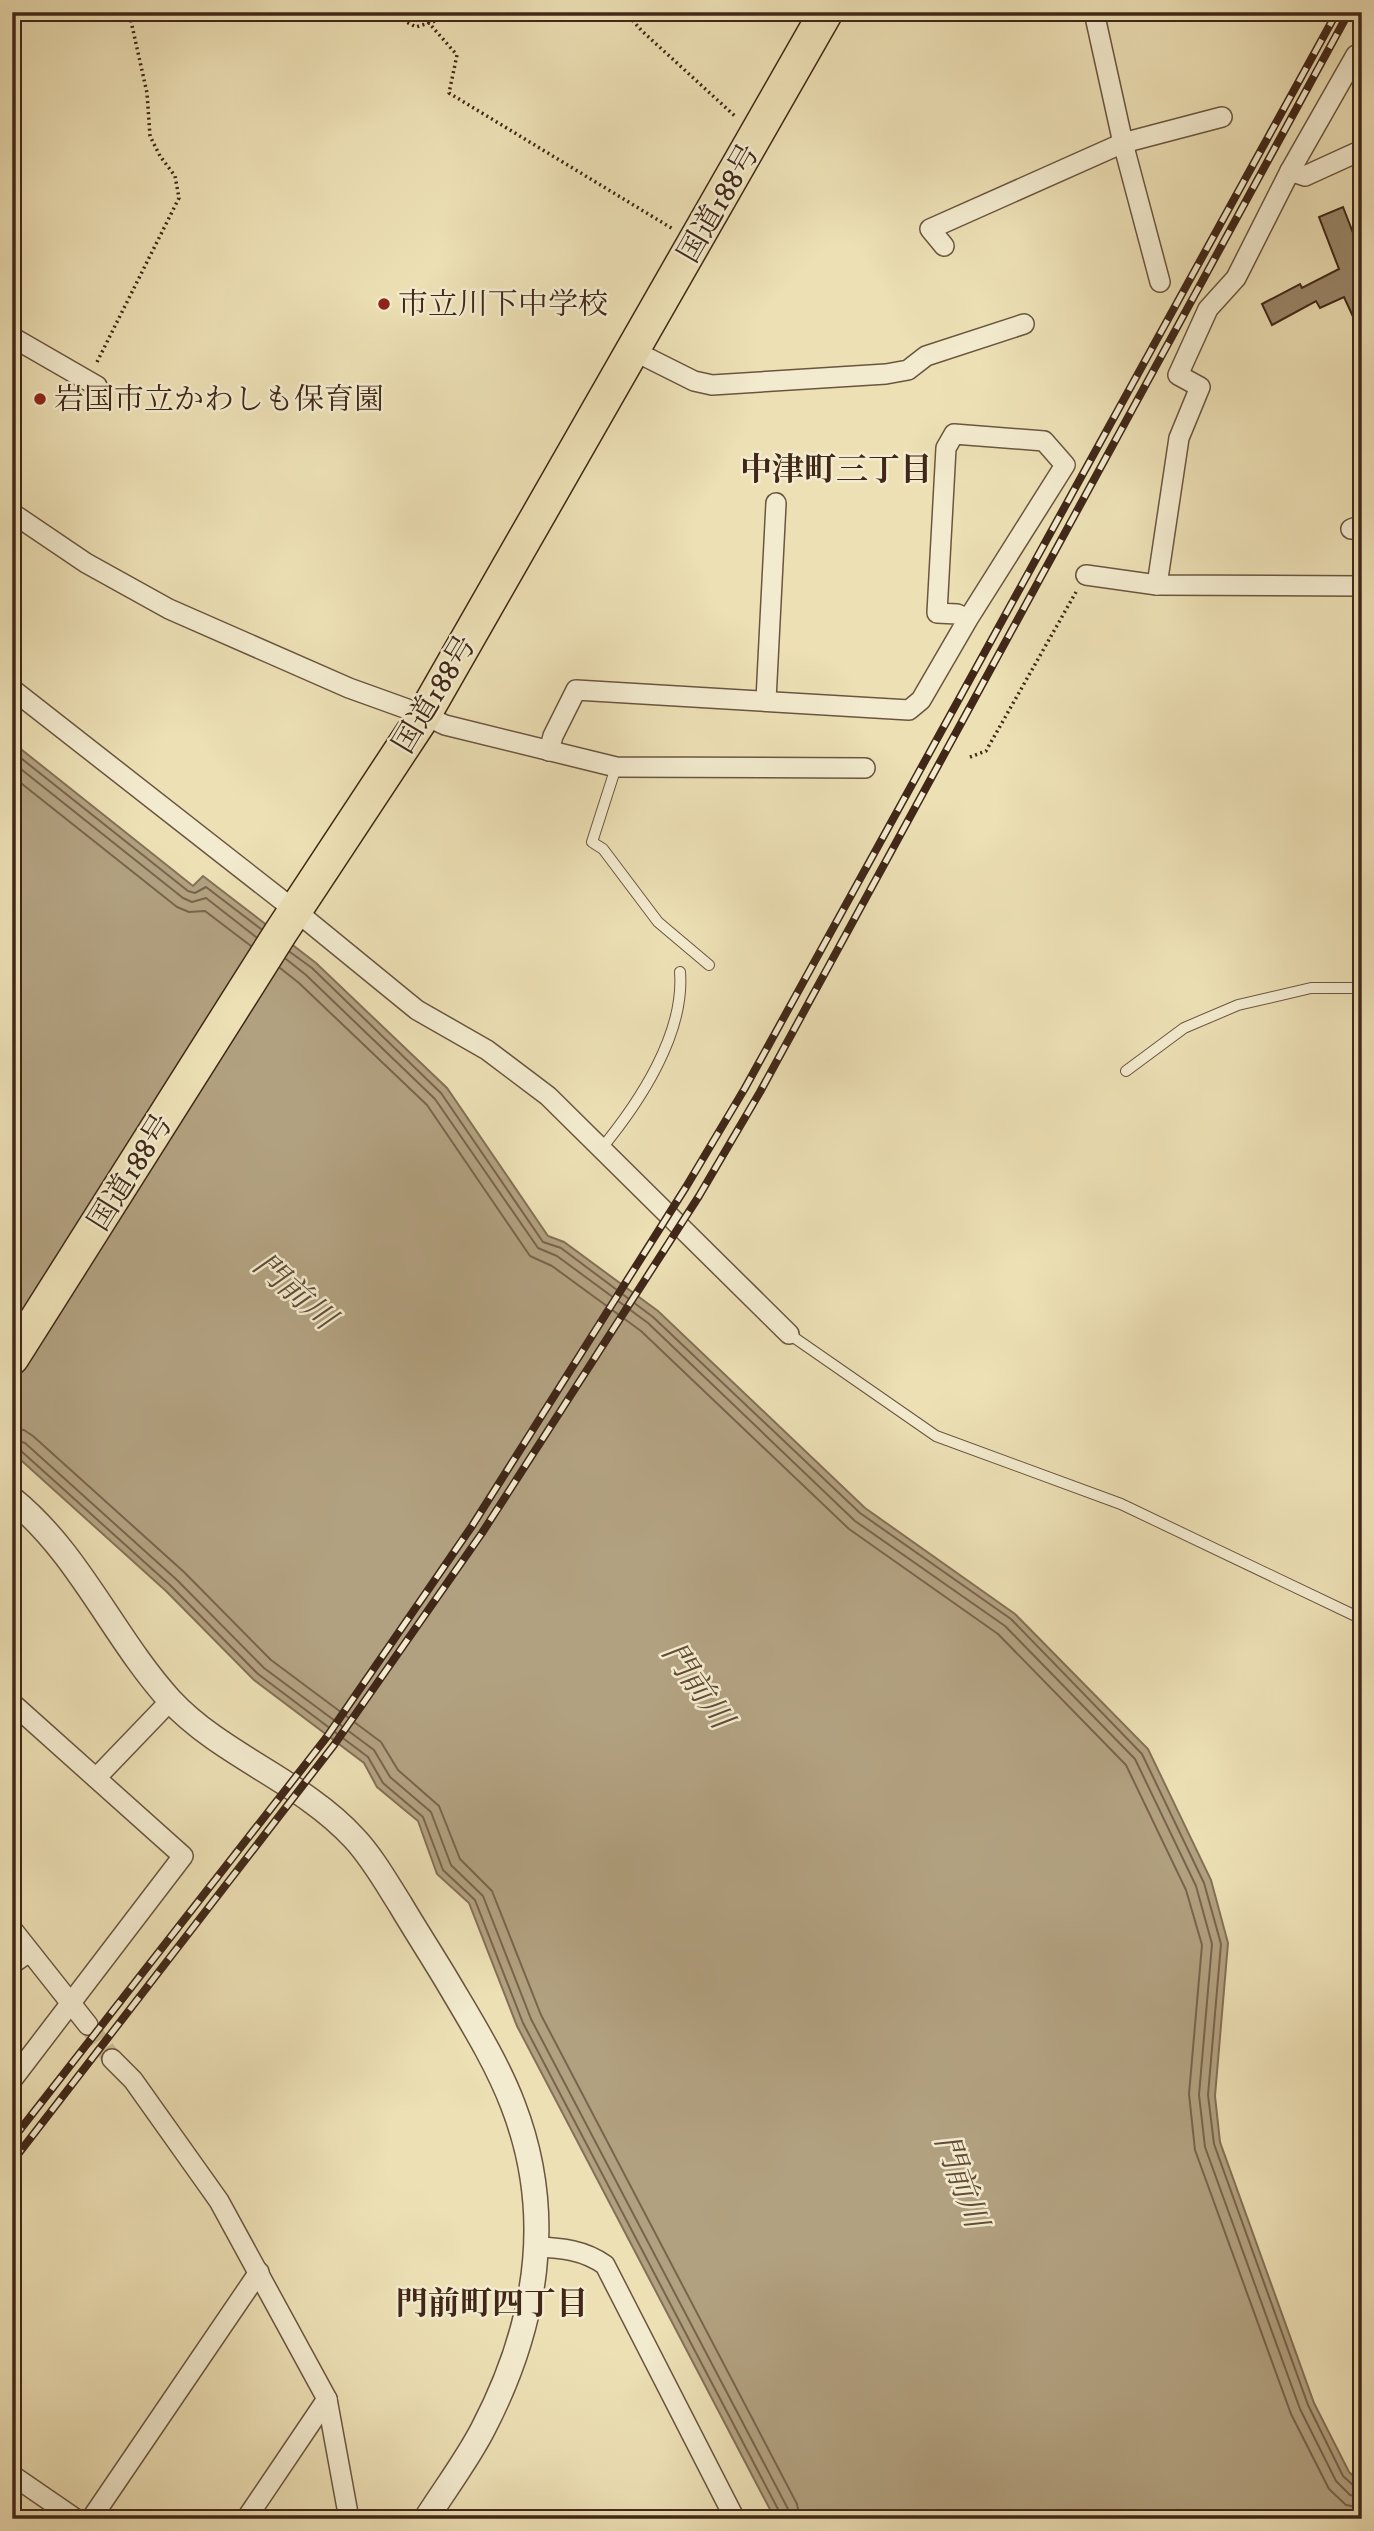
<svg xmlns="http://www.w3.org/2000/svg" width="1374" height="2531" font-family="'IM FELL DW Pica','Noto Serif JP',serif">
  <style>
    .water { fill: #b2a180; stroke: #847056; stroke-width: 2 }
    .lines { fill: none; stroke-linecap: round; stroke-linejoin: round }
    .shore { stroke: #79644c; stroke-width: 2 }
    .building { fill: #9a876a; stroke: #402718; stroke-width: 2 }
    .minor-tunnel { stroke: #cabb96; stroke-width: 19; stroke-dasharray: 19 10; stroke-linecap: butt }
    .service-casing { stroke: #6b553f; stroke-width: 12 }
    .minor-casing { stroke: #6b553f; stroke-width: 22 }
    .tertiary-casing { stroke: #6b553f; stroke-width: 27 }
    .trunk-casing { stroke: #402718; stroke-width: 36 }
    .path { stroke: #402718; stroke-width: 3.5; stroke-dasharray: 2 3.5; stroke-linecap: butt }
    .service { stroke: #f3ebcf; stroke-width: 10 }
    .minor { stroke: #f3ebcf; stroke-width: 19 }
    .tertiary { stroke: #f3ebcf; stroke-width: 24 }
    .trunk { stroke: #ede0b5; stroke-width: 33 }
    .rail-casing { stroke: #402718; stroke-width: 8 }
    .rail { stroke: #f3ebcf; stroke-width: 5; stroke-dasharray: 16; stroke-linecap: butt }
    .poi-dot { fill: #8f2418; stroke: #f3ebcf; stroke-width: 2.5 }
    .labels { text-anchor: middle; stroke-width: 5; stroke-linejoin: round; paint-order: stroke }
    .street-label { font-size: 30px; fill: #402718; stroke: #f3ebcf }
    .poi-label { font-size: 30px; fill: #402718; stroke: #f3ebcf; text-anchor: start }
    .neighbourhood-label { font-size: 32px; font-weight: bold; fill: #402718; stroke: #f3ebcf }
    .water-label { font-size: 32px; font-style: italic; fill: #624c37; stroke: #f3ebcf }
  </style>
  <rect width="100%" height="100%" fill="#ede0b5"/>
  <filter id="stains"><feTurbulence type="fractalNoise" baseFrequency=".00286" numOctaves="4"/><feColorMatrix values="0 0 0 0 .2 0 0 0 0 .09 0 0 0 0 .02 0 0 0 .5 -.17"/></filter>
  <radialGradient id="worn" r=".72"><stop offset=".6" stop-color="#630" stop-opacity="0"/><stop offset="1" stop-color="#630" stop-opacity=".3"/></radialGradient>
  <path class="water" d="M12,742L193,886L203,876L316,963L447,1088L548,1236L564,1242L658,1311L865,1508L1015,1614L1148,1749L1211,1880L1228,1943L1215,2096L1220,2142L1314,2403L1349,2472L1362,2484V2519H775L517,2026L469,1903L437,1874L418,1821L377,1787L364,1763L254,1680L166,1591L12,1452Z"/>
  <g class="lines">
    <g class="shore">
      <path d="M12,751L188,891L195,893L206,887L261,929"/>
      <path d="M12,762L183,898L192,902L206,898L256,937"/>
      <path d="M12,776L177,907L189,912L205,911L251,946"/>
      <path d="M290,952L312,968L441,1093L543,1242L561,1248L653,1317L860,1513L1011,1619L1142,1754L1204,1883L1221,1944L1208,2095L1214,2144L1308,2405L1343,2476L1355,2487L1362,2489"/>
      <path d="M286,959L306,975L435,1099L538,1248L557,1256L648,1323L855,1521L1005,1626L1135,1759L1196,1886L1212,1944L1199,2095L1205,2147L1300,2409L1336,2481L1350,2495L1362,2498"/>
      <path d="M280,968L299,983L427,1105L530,1256L552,1266L641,1331L849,1529L998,1634L1126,1765L1186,1890L1202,1945L1189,2094L1195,2150L1291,2414L1329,2489L1346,2505L1362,2508"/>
      <path d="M12,1429L24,1430L33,1436L184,1572L271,1660L381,1742L398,1770L439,1806L460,1859L492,1891L541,2015L797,2504L800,2519"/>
      <path d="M12,1439L25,1443L177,1580L264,1668L374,1750L390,1777L431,1812L451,1865L483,1896L531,2019L788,2509L790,2519"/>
      <path d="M12,1448L20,1450L171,1586L258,1674L368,1757L383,1783L423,1817L443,1870L475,1900L523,2023L780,2513L781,2519"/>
    </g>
  </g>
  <path class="building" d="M1343,207L1362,256V336L1344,297L1320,308L1316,301L1272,325L1262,304L1300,284L1302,288L1339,269L1319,217Z"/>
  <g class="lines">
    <path class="minor-tunnel" d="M88,2025L112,2059"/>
    <defs>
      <g id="service">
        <path d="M616,767L592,842L603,849L658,922L709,965"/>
        <path d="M1126,1071L1184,1028L1238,1005L1311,988H1362"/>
        <path d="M601,1149C639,1103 685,1034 680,972"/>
        <path d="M789,1334L936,1436L1121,1504L1362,1619"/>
      </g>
      <g id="minor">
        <path d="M1094,12L1123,143L1160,282"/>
        <path d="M1356,55L1290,171L1236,278L1208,309L1178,375L1200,387L1179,438L1157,585L1362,586"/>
        <path d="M1290,171L1305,176L1362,150"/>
        <path d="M944,246L930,229L1123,143L1222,117"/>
        <path d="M12,337L97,386"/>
        <path d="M634,351L694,381L712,385L886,374L908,370L926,356L1024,324"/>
        <path d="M12,513L86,563L169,609L349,688L424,715L445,725L616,767L865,768"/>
        <path d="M1351,529L1362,525"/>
        <path d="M1086,575L1157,585"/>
        <path d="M12,689L297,912L417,1010L487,1050L548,1096L789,1334"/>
        <path d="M766,700L776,503"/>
        <path d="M549,751L553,736L576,690L909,710L921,700L968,619L1065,465L1044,441L954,434L946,448L937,613L957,614L968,619"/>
        <path d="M12,1703L183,1856L12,2080"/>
        <path d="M96,1778L171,1700"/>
        <path d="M12,1929L88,2025"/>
        <path d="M12,1964L29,1952"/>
        <path d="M112,2059L133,2080L219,2201L327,2399L349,2519"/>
        <path d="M537,2247C562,2248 584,2250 605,2265L735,2519"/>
        <path d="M12,2475L76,2519"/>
        <path d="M91,2519L259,2272"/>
        <path d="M246,2519L327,2399"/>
      </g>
      <path id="tertiary" d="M12,1499C79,1553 113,1637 170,1700C222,1756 302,1781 354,1838C372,1857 386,1882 400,1904C416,1931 433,1957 449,1984C472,2023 497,2063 513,2105C556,2216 536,2327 483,2429C467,2460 445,2489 426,2519"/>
      <path id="trunk" d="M12,1358L281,932L424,715L826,12"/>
    </defs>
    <use href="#service" class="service-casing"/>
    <use href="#minor" class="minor-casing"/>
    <use href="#tertiary" class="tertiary-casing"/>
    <use href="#trunk" class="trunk-casing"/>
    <g class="path">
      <path d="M388,12L416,27L464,12"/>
      <path d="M625,12L642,31L736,117"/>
      <path d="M428,22L457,55L449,93L673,229"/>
      <path d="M97,362L179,198L175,176L160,156L150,136L147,93L129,12"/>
      <path d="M970,757L986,751L1076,592"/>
    </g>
    <use href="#service" class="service"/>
    <use href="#minor" class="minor"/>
    <use href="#tertiary" class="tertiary"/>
    <use href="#trunk" class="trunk"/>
    <defs>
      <g id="rail">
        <path d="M12,2140L326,1738L472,1526L686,1187L745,1088L1337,12"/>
        <path d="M12,2162L334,1745L482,1533L699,1196L760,1092L1349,12"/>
      </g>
    </defs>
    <use href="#rail" class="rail-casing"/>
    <use href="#rail" class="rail"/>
  </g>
  <g class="poi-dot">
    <circle cx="384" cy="304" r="7"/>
    <circle cx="40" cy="399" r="7"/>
  </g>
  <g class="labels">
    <g class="street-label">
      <text transform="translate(718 203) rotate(-60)" y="10">国道188号</text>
      <text transform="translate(434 694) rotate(-59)" y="10">国道188号</text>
      <text transform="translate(130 1172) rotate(-58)" y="10">国道188号</text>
    </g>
    <g class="poi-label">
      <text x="398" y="314">市立川下中学校</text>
      <text x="54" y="409">岩国市立かわしも保育園</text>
    </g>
    <g class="neighbourhood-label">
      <text x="836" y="480">中津町三丁目</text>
      <text x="492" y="2314">門前町四丁目</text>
    </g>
    <g class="water-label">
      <text transform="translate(295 1291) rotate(41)" y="11">門前川</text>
      <text transform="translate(698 1685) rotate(55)" y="11">門前川</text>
      <text transform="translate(962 2181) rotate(70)" y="11">門前川</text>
    </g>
  </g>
  <rect width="1374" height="2531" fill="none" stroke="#ede0b5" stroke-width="42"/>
  <rect x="14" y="14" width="1346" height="2503" fill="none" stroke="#402718" stroke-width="3.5"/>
  <rect x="21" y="21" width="1332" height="2489" fill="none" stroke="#402718" stroke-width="2"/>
  <rect width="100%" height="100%" filter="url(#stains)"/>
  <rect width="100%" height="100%" fill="url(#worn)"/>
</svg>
